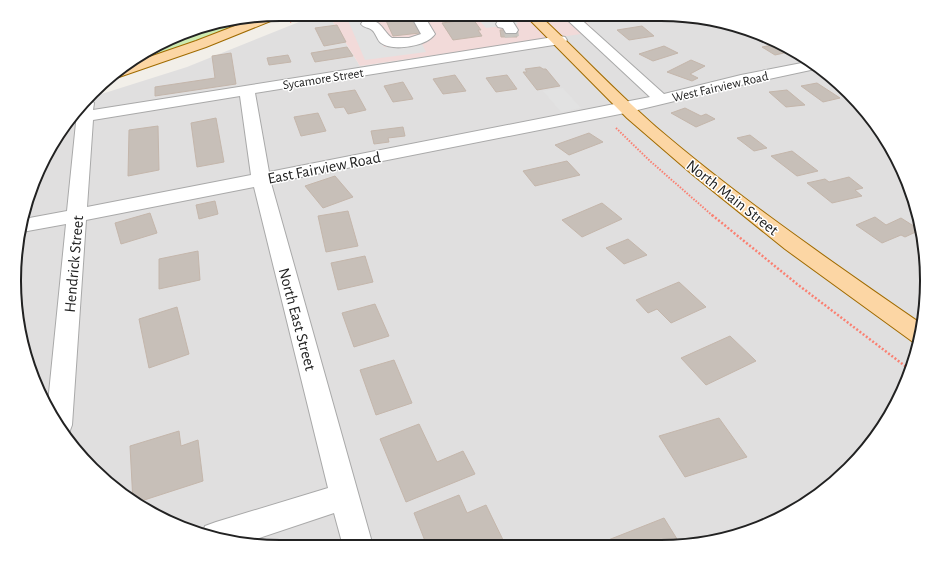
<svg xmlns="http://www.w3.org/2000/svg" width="941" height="561" font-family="'Alegreya Sans',sans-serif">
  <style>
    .residential { fill: #e0dfdf }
    .commercial { fill: #f2dad9 }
    .grass { fill: #cdebb0 }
    .parking { fill: #e2e2e2 }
    .building { fill: #c7bfb8; stroke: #c4b6ab }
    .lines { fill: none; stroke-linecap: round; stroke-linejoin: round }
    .minor-tunnel { stroke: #c8c6c1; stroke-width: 14; stroke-dasharray: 14 7; stroke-linecap: butt }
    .minor-casing { stroke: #a9a9a9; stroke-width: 2 }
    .major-casing { stroke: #a06b00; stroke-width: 2 }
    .path-far3 { stroke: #fa8072; stroke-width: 1.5; stroke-dasharray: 1.5 1.5; stroke-linecap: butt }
    .path-far2 { stroke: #fa8072; stroke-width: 2; stroke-dasharray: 1.5 1.5; stroke-linecap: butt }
    .path-far1 { stroke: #fa8072; stroke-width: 2.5; stroke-dasharray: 2 2; stroke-linecap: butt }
    .path { stroke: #fa8072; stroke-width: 3; stroke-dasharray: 2.5 2.5; stroke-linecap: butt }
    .minor { fill: #fff; fill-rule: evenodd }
    .major { fill: #fcd6a4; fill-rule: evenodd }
    .labels { text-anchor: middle; stroke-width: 3; stroke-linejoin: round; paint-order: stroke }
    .far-street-label { font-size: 13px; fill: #222; stroke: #fff }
    .street-label { font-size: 16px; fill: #222; stroke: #fff }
    .rim { fill: none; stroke: #222; stroke-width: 2 }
  </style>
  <rect width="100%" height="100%" fill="#f2efe9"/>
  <path class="residential" d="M319,14H328L360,66L595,31L580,14L678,15L746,28L809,59L849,92L882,133L907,179L922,229L927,281L922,333L907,383L882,429L849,469L794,511L746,533L678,546H263L195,533L132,502L69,443L28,366L14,281L28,195L59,132L92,97L187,67Z"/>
  <path class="commercial" d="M328,14H580L595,32L360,66Z"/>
  <path class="grass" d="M255,18L192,42L124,66L160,47L235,21Z"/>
  <g class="parking">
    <path d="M474,14H509L518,24L486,28Z"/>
    <path d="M366,15L384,47L421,42L426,52L365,60L347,18Z"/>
    <path d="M563,88L581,108L561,112L543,91Z"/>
  </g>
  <g class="building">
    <path d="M383,14H413L419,25H416L420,33L393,36Z"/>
    <path d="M603,14L627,15L629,16L610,20Z"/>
    <path d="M473,19L481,30H478L482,36L453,40L442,23Z"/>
    <path d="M337,25L346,42L324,46L315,28Z"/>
    <path d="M642,26L654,36L629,40L617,30Z"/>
    <path d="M516,29L517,37H501L500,30Z"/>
    <path d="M778,44L793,51L775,55L762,47Z"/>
    <path d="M664,46L678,53L653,61L639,54Z"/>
    <path d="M347,47L353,56L315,62L311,53Z"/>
    <path d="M231,53L236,84L155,96V87L215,78L212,56Z"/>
    <path d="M288,55L291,62L269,65L267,58Z"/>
    <path d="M691,60L705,66L690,74L698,78L692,81L667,72Z"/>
    <path d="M540,67L543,69H546L560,86L537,90L523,72H527L525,69Z"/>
    <path d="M455,75L466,91L443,94L433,79Z"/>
    <path d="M507,75L517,89L496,92L486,78Z"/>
    <path d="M403,82L413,99L393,102L384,86Z"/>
    <path d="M817,83L840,98L823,102L801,86Z"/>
    <path d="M355,90L366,110L348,114L344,107L335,108L328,94Z"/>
    <path d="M787,90L805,105L786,107L769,92Z"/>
    <path d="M685,108L701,116L706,114L715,119L696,127L671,113Z"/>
    <path d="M318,113L326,131L301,136L294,117Z"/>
    <path d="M216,118L224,162L197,167L191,123Z"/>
    <path d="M158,126L159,170L128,176L129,130Z"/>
    <path d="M403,127L405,136L388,138L389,142L374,144L371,131Z"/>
    <path d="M589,133L603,142L569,155L555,145Z"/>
    <path d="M750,135L767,148L754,151L737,138Z"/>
    <path d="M792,151L818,171L797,176L771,156Z"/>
    <path d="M567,161L580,175L535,186L523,171Z"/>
    <path d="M335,176L353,197L323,208L305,186Z"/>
    <path d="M849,177L863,188L855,190L862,196L832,203L807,183L825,179L829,182Z"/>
    <path d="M215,201L218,214L199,219L196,205Z"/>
    <path d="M602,203L622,219L582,237L562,220Z"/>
    <path d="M348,211L358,246L326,252L318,216Z"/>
    <path d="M150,213L157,233L121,244L115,223Z"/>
    <path d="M875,217L886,225L901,218L920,230L905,237L901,235L882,243L856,225Z"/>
    <path d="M628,239L647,255L624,264L606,248Z"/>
    <path d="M198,251L200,280L159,289V259Z"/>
    <path d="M365,256L373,282L338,290L331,263Z"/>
    <path d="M679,282L706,307L671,323L657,309L648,313L636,300Z"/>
    <path d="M375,304L389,336L354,347L342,313Z"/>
    <path d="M177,307L189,354L149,368L139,319Z"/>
    <path d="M730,336L756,361L706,385L681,358Z"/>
    <path d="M394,360L412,403L376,415L360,370Z"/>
    <path d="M719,418L747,457L685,477L659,436Z"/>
    <path d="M419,424L437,462L463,451L475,474L406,502L380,439Z"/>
    <path d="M179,431L181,446L198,440L203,481L135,503L133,502L130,446Z"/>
    <path d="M459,495L467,513L486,505L506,546H427L414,513Z"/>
    <path d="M664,518L677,539L658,546H593Z"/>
  </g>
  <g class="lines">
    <path class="minor-tunnel" d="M511,30L512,37"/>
    <defs>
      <g id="minor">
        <path d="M410,14H423L435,34C427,46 394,52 381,43C377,40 376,33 372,30C368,27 364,28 361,24L363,21C381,17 382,31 392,38H409L421,34Z"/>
        <path d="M561,14H575L664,94L741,75L812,61L820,68L741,85L625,113L271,183L373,546H343L334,513L244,543L202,534L205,526L216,522L328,488L254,187L86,220L72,425L69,433L65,435L48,403L66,224L22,232L24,219L67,211L77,113L90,99L94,103L93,110L560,36L565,37L567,40L565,43L560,44L255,93L269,172L650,97ZM240,96L251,175L87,207L93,120Z"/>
        <path d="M503,20L513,22L518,30L516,33H506L503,28L498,27L496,24L498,21Z"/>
      </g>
      <g id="major">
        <path d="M279,14L278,18L206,47L119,77L110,78L118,69L126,65L196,41L253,19Z"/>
        <path d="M524,14H538C578,51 615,91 656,127C740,199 832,262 923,325L918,344L913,342L785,249L693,175L627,118Z"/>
        <path d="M207,26L206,30L191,34L186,33L195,28Z"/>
      </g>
    </defs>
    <use href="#minor" class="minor-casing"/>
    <use href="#major" class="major-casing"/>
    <path class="path-far3" d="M290,22L308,14"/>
    <path class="path-far2" d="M616,128L650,161L713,216"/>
    <path class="path-far1" d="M712,215L797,284L909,369"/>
    <path class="path" d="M908,368L911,370"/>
    <use href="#minor" class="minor"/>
    <use href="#major" class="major"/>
  </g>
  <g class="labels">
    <g class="far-street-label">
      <text transform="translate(323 78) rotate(-9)" y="5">Sycamore Street</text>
      <text transform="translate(720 86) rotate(-13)" y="5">West Fairview Road</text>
    </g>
    <g class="street-label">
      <text transform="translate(324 167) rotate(-11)" y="6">East Fairview Road</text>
      <text transform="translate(733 197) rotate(38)" y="6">North Main Street</text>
      <text transform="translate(73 264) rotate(-85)" y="6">Hendrick Street</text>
      <text transform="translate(298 319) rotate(75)" y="6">North East Street</text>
    </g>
  </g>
  <path d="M0 0H941V561H0ZM280 21H661A259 259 0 0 1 920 280V281A259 259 0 0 1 661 540H280A259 259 0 0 1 21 281V280A259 259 0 0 1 280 21Z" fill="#fff" fill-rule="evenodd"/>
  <path class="rim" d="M280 21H661A259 259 0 0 1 920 280V281A259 259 0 0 1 661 540H280A259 259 0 0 1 21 281V280A259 259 0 0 1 280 21Z"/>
</svg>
